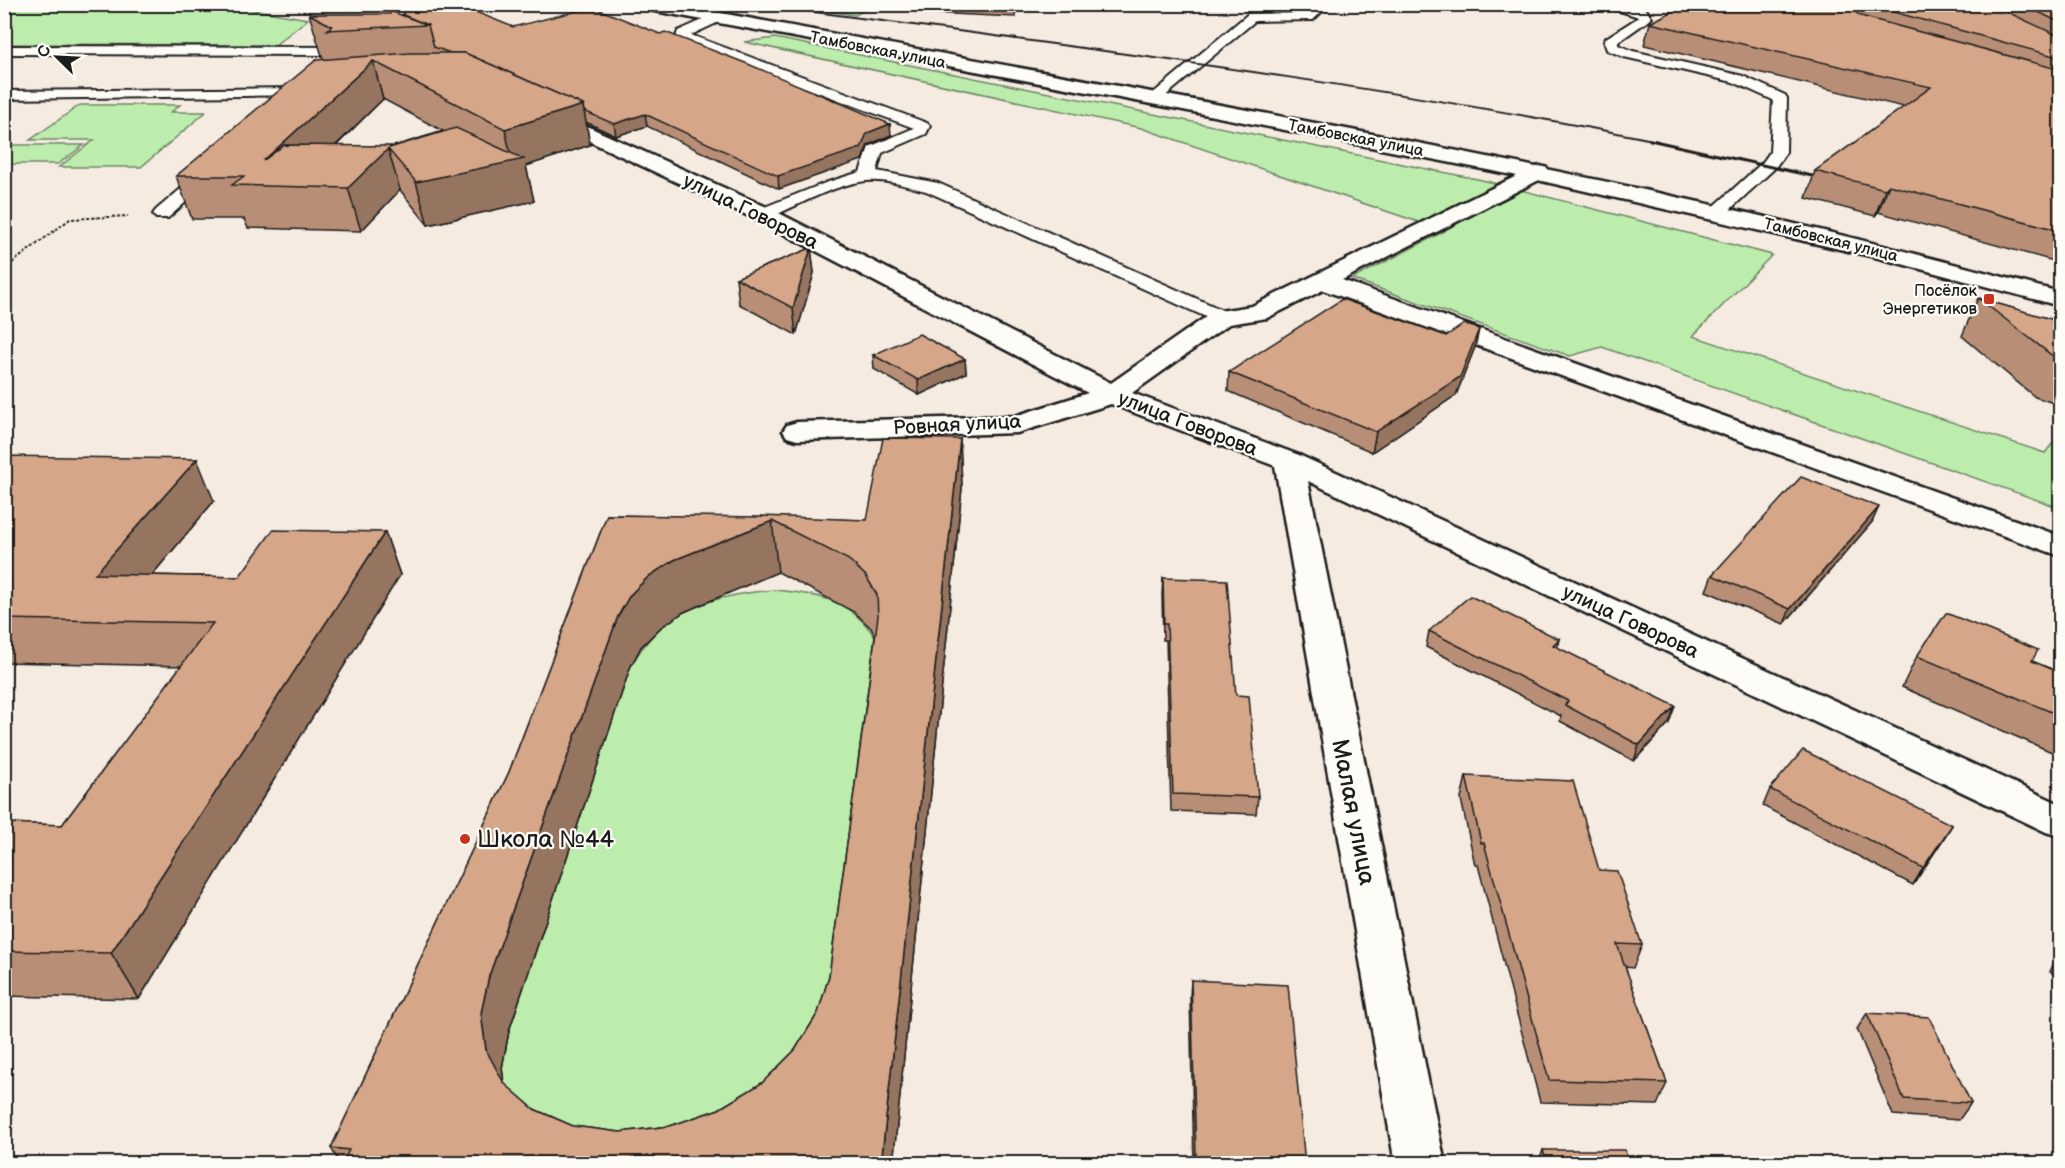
<svg xmlns="http://www.w3.org/2000/svg" width="2065" height="1168" font-family="'Balsamiq Sans',sans-serif">
  <style>
    .green { fill: #bcedad; stroke: #6c8464; stroke-width: 1.5 }
    .lines { fill: none; stroke-linecap: round; stroke-linejoin: round }
    .service-casing { stroke: #1c1c1c; stroke-width: 4 }
    .minor-casing { stroke: #1c1c1c; stroke-width: 5 }
    .primary-casing { stroke: #1c1c1c; stroke-width: 5 }
    .path { stroke: #1c1c1c; stroke-width: 2; stroke-dasharray: 3 2; stroke-linecap: butt }
    .service { fill: #fdfcf7; fill-rule: evenodd }
    .minor { fill: #fdfcf7; fill-rule: evenodd }
    .primary { fill: #fdfcf7; fill-rule: evenodd }
    .rail-far1 { stroke: #1c1c1c; stroke-width: 2 }
    .rail { stroke: #1c1c1c; stroke-width: 3 }
    .wall { fill: #b88f76; stroke: #1c1c1c; stroke-width: 1.5; fill-rule: evenodd }
    .shaded-wall { fill: #967460; stroke: #1c1c1c; stroke-width: 1.5 }
    .building { fill: #d6a689; stroke: #1c1c1c; stroke-width: 1.5; fill-rule: evenodd }
    .poi-dot { fill: #c8321e; stroke: #fdfcf7; stroke-width: 2 }
    .labels { text-anchor: middle; stroke-width: 4.5; stroke-linejoin: round; paint-order: stroke }
    .far-street-label { font-size: 16px; fill: #1c1c1c; stroke: #fdfcf7 }
    .far-poi-label { font-size: 16px; fill: #1c1c1c; stroke: #fdfcf7; text-anchor: end }
    .street-label { font-size: 20px; fill: #1c1c1c; stroke: #fdfcf7 }
    .near-street-label { font-size: 24px; fill: #1c1c1c; stroke: #fdfcf7 }
    .near-poi-label { font-size: 24px; fill: #1c1c1c; stroke: #fdfcf7; text-anchor: start }
  </style>
  <rect width="100%" height="100%" fill="#f5ebe1"/>
  <filter id="ink" filterUnits="userSpaceOnUse"><feTurbulence type="fractalNoise" baseFrequency=".0167" numOctaves="2"/><feDisplacementMap in="SourceGraphic" scale="12" xChannelSelector="R" yChannelSelector="G"/><feConvolveMatrix kernelMatrix="1 2 1 2 8 2 1 2 1" color-interpolation-filters="sRGB"/></filter>
  <g filter="url(#ink)">
    <g class="green">
      <path d="M7,5H224L308,19L275,45L5,44V6Z"/>
      <path d="M788,5H876L855,15Z"/>
      <path d="M775,38L1482,180L1772,255L1693,336L2045,453L2060,434V508L1602,347L1570,356L1352,279L1445,231L1141,128L744,42Z"/>
      <path d="M80,105H180L171,112H206L141,167H59L94,140H30Z"/>
      <path d="M5,145H84L58,164H5Z"/>
      <path d="M774,590C823,594 856,601 881,647L837,1031L804,1104L556,1163L507,1104L502,1068L509,1031L630,668C660,610 712,595 774,590Z"/>
    </g>
    <g class="lines">
      <defs>
        <g id="service">
          <path d="M1316,4H1330L1313,20L1255,21L1157,103H1147L1145,100L1248,14L1306,13Z"/>
          <path d="M1597,4C1614,4 1630,5 1646,9L1652,18L1618,42V45L1633,51L1743,76L1785,95L1787,98L1786,152L1775,168L1724,215H1712L1709,211L1763,162L1770,152L1773,100L1733,82L1624,57L1607,50L1604,41L1606,38L1639,17Z"/>
          <path d="M1953,4L2060,5V13L1959,8Z"/>
          <path d="M716,14L722,18L721,21L691,35L927,123L930,126L926,134L882,153L877,171L938,183L1229,313L1232,317L1229,321H1215L926,191C907,186 886,179 866,181C833,185 799,205 769,218H757L754,214L757,210L825,183L860,172L869,147L914,128L678,40L676,37L678,31Z"/>
          <path d="M4,46L355,47L362,51L355,55L4,54Z"/>
          <path d="M310,88L317,92L315,95L4,99V91Z"/>
          <path d="M209,168L217,173L215,176L168,218H156L153,214L156,210L203,170Z"/>
        </g>
        <path id="minor" d="M549,109L771,209L1111,383L1213,312L1252,306L1533,168L1540,166L1547,168L1550,172L1547,176L1342,280L2060,536V556L1323,290L1267,318L1229,324L1132,393L1299,455L2060,804V836L2046,832L1308,481L1445,1164H1395L1275,466L1111,404L1017,433L797,440L787,437L783,431L787,425L797,422L1015,416L1088,393L755,219L542,119L539,115L542,111Z"/>
        <path id="primary" d="M636,4H673C1018,69 1365,127 1708,204C1826,230 1943,261 2060,292V306L1879,258L1533,179L1178,109L644,9Z"/>
      </defs>
      <use href="#service" class="service-casing"/>
      <use href="#minor" class="minor-casing"/>
      <use href="#primary" class="primary-casing"/>
      <path class="path" d="M4,269L70,219L128,216"/>
      <use href="#service" class="service"/>
      <use href="#minor" class="minor"/>
      <use href="#primary" class="primary"/>
      <path class="rail-far1" d="M756,4C1057,45 1359,81 1658,141"/>
      <path class="rail" d="M1650,140L1830,180"/>
    </g>
    <g class="wall">
      <path d="M930,4H1111V9H1016L1015,17L930,13Z"/>
      <path d="M1673,4H2003L2005,11L2007,12L2010,4H2061V263L1878,212L1875,216L1806,198L1815,171L1904,107L1644,45L1650,23L1679,8L1672,7Z"/>
      <path d="M309,14L403,15L513,27L891,135L868,145L862,160L779,189L647,126L616,136L586,122L590,145L526,166L534,201L428,225L400,190L361,231L248,228L244,219H192L176,176L323,59ZM383,99L443,131L391,147L336,146Z"/>
      <path d="M811,248L814,273L796,335L739,304L736,278Z"/>
      <path d="M1978,298L2061,322V403L2060,405L2035,397L1962,336Z"/>
      <path d="M1479,329L1475,347L1456,395L1372,452L1228,391L1229,372Z"/>
      <path d="M873,355L965,359L966,373L919,395L874,369Z"/>
      <path d="M960,439L962,488L893,1164H340L331,1148L509,772L607,515L867,520ZM778,572L854,612L871,628L875,636L829,976L818,1013L795,1050L762,1083L719,1109L670,1126L620,1132L573,1126L534,1109L504,1084L502,1068L509,1031L630,668L641,647L660,628L684,612Z"/>
      <path d="M4,456L214,501L152,575L239,577L385,532L400,575L139,999L4,996V823L62,825L181,666L4,662Z"/>
      <path d="M1872,522L1784,624L1706,591L1712,575Z"/>
      <path d="M1163,578L1236,695L1258,797L1256,814L1171,811L1166,640H1163L1162,594Z"/>
      <path d="M1429,631L1559,639L1557,647L1669,723L1634,761L1560,721L1561,716L1426,647Z"/>
      <path d="M1917,656L2032,661L2061,673V756L1902,687Z"/>
      <path d="M1466,776L1599,870L1642,945L1633,968L1625,967L1667,1083L1657,1105L1540,1102L1478,865H1475L1461,799Z"/>
      <path d="M1770,789L1952,825L1942,841L1913,885L1763,806Z"/>
      <path d="M2061,946V978L2050,972Z"/>
      <path d="M1191,980L1305,1164H1194L1190,997Z"/>
      <path d="M1867,1013L1971,1103L1959,1120L1893,1115L1857,1029Z"/>
      <path d="M1543,1150L1629,1164H1538Z"/>
    </g>
    <g class="shaded-wall">
      <path d="M373,61L383,99L294,186L263,161Z"/>
      <path d="M583,105L590,145L526,166L534,201L428,225L416,182L512,161L505,129Z"/>
      <path d="M645,114L647,126L616,136L614,124Z"/>
      <path d="M890,124L891,135L868,145L862,160L779,189L778,176L867,133Z"/>
      <path d="M388,149L400,190L361,231L348,188Z"/>
      <path d="M1889,185L1878,212L1875,216L1885,189Z"/>
      <path d="M811,248L814,273L796,335L793,308Z"/>
      <path d="M1479,329L1475,347L1456,395L1372,452L1376,432Z"/>
      <path d="M965,359L966,373L919,395L918,380Z"/>
      <path d="M960,439L962,488L893,1164H881Z"/>
      <path d="M197,459L214,501L116,618L95,574Z"/>
      <path d="M1879,507L1872,522L1784,624L1790,609Z"/>
      <path d="M772,521L778,572L684,612L660,628L641,647L630,668L509,1031L502,1068L507,1104L486,1050L481,1013L489,976L618,616L630,595L649,576L674,560Z"/>
      <path d="M385,532L400,575L139,999L111,953Z"/>
      <path d="M1559,639L1555,655L1553,645Z"/>
      <path d="M1675,706L1669,723L1634,761L1639,745Z"/>
      <path d="M1952,825L1942,841L1913,885L1923,868Z"/>
    </g>
    <g class="building">
      <path d="M404,4H456L513,27L593,7L660,34L665,32L748,64L890,124L867,133L861,148L778,176L645,114L614,124L584,111L583,105L465,53H450L434,47L428,25L403,15Z"/>
      <path d="M1687,4H1843L1861,16L2061,70V231L1889,185L1885,189L1815,171L1931,87L1650,23Z"/>
      <path d="M1870,4H2003L2005,11L2061,37V58L1872,6Z"/>
      <path d="M2022,4H2061V23Z"/>
      <path d="M390,11L428,25L327,30L332,26L309,14H390Z"/>
      <path d="M410,53H465L583,105L505,129L373,61L263,161L284,145L391,146L389,148L456,128L524,159L416,182L388,149L348,188L232,185L244,176H176L316,60Z"/>
      <path d="M811,248L793,308L736,278Z"/>
      <path d="M1978,298L2061,322V359L2054,357Z"/>
      <path d="M1342,299L1446,336L1464,324L1479,329L1460,377L1376,432L1229,372Z"/>
      <path d="M919,334L965,359L918,380L873,355Z"/>
      <path d="M883,438L960,439L881,1164H494L463,1160L462,1164H342L349,1150L331,1148L509,772L607,515L763,517L761,516L867,520ZM772,521L849,560L866,576L877,595L878,616L829,976L818,1013L795,1050L762,1083L719,1109L670,1126L620,1132L573,1126L534,1109L504,1083L486,1050L481,1013L489,976L618,616L630,595L649,576L674,560Z"/>
      <path d="M4,456L197,459L95,574L239,577L273,530L385,532L111,953L4,951V823L62,825L213,623L4,619Z"/>
      <path d="M1801,477L1879,507L1790,609L1712,575Z"/>
      <path d="M1163,578L1227,580L1236,695L1249,696L1258,797L1173,794L1167,624H1164Z"/>
      <path d="M1470,596L1559,639L1553,645L1675,706L1639,745L1565,705L1568,701L1429,631Z"/>
      <path d="M1946,613L2038,650L2032,661L2061,673V716L1917,656Z"/>
      <path d="M1803,750L1952,825L1923,868L1770,789Z"/>
      <path d="M1466,776L1573,781L1599,870L1617,871L1642,945L1617,944L1667,1083L1549,1080L1484,843H1481Z"/>
      <path d="M1191,980L1288,985L1305,1164H1284L1196,1158Z"/>
      <path d="M1867,1013L1929,1017L1971,1103L1904,1099Z"/>
      <path d="M1543,1150H1625L1629,1164H1547Z"/>
    </g>
  </g>
  <g class="poi-dot">
    <rect x="1983" y="293" width="12" height="12" rx="3"/>
    <circle cx="465" cy="839" r="6"/>
  </g>
  <g class="labels">
    <g class="far-street-label">
      <text transform="translate(878 49) rotate(11)" y="6">Тамбовская улица</text>
      <text transform="translate(1356 137) rotate(11)" y="6">Тамбовская улица</text>
      <text transform="translate(1831 239) rotate(14)" y="6">Тамбовская улица</text>
    </g>
    <g class="far-poi-label">
      <text x="1977" y="296">Посёлок<tspan x="1977" dy="18">Энергетиков</tspan></text>
    </g>
    <g class="street-label">
      <text transform="translate(751 211) rotate(26)" y="7">улица Говорова</text>
      <text transform="translate(1188 423) rotate(21)" y="7">улица Говорова</text>
      <text transform="translate(957 424) rotate(-3)" y="7">Ровная улица</text>
      <text transform="translate(1631 621) rotate(25)" y="7">улица Говорова</text>
    </g>
    <g class="near-street-label">
      <text transform="translate(1354 812) rotate(79)" y="8">Малая улица</text>
    </g>
    <g class="near-poi-label">
      <text x="477" y="847">Школа №44</text>
    </g>
  </g>
  <rect width="2065" height="1168" fill="none" stroke="#fdfcf7" stroke-width="24"/>
  <rect x="12" y="12" width="2041" height="1144" fill="none" stroke="#1c1c1c" stroke-width="2" filter="url(#ink)"/>
  <g transform="translate(57 57) rotate(294)" stroke="#fdfcf7" stroke-width="4.5" paint-order="stroke">
  <path d="M0-4.5L10 22L0 15L-10 22Z" fill="#1c1c1c"/>
  <text y="-9" font-size="16" font-weight="bold" text-anchor="middle" fill="#1c1c1c">С</text>
  </g>
</svg>
